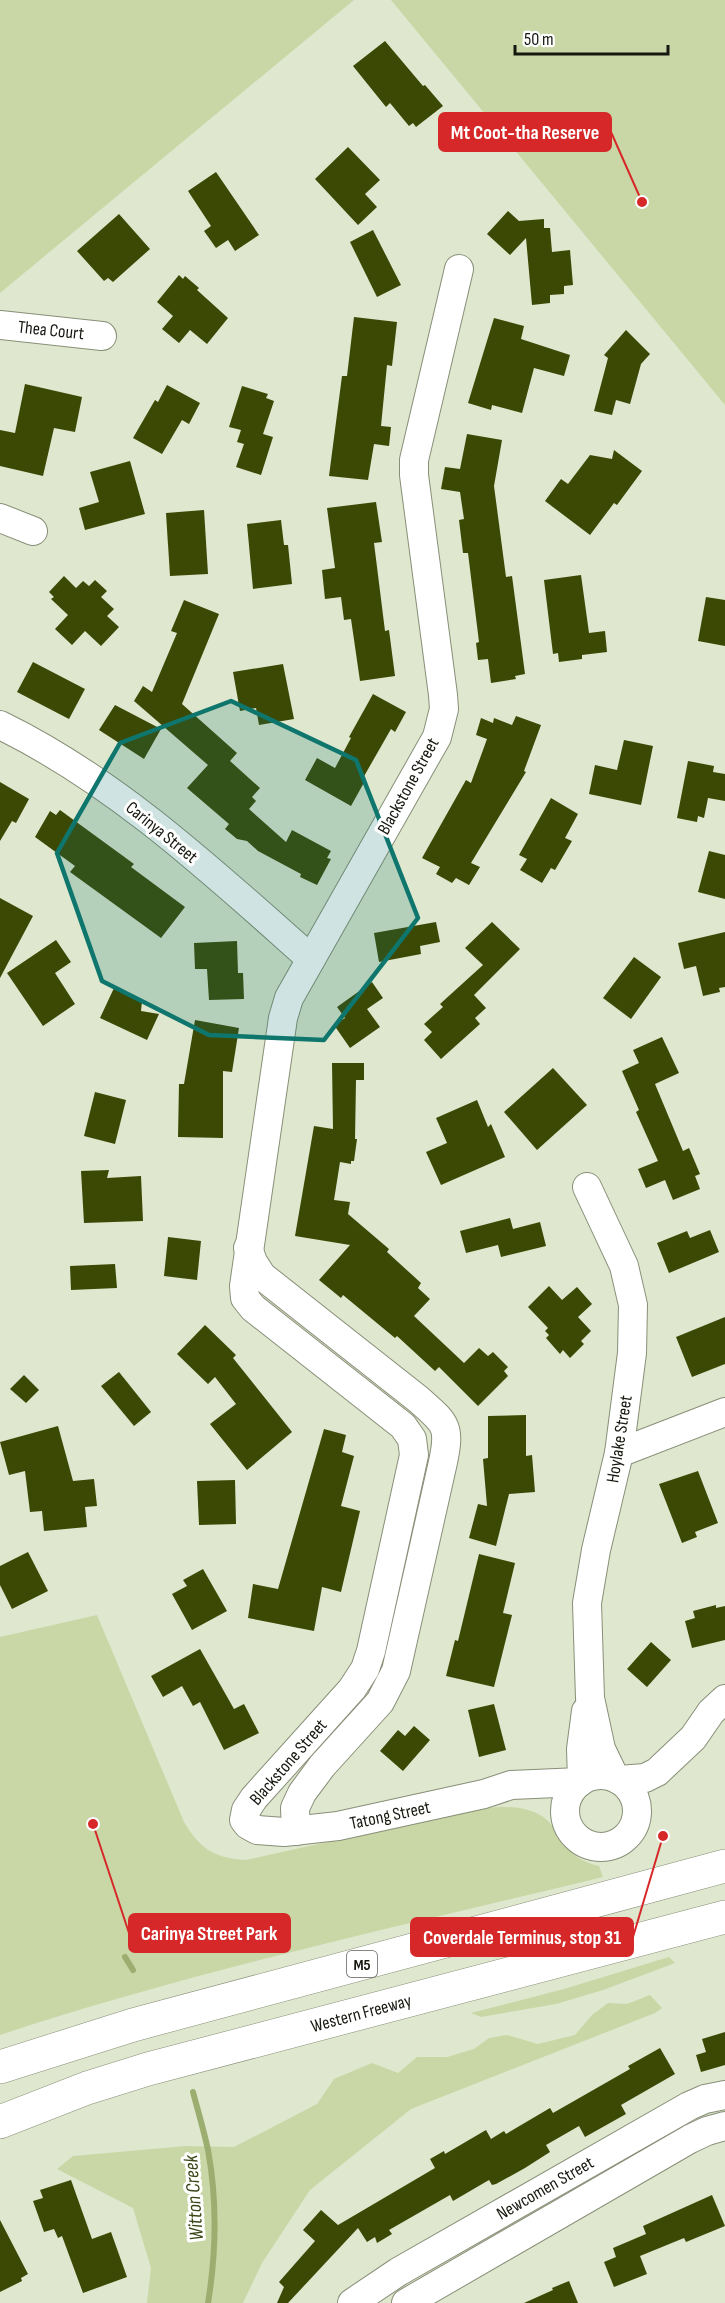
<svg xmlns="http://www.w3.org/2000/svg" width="725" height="2303" font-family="'Sofia Sans Condensed',sans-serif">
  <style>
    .green { fill: #c9d7a6 }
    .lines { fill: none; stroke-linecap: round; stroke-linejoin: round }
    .stream { stroke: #9cae6f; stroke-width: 6 }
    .building { fill: #3b4905 }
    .minor-casing { stroke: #888f78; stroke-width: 30 }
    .highway-casing { stroke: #888f78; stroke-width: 34 }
    .minor { stroke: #fff; stroke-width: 28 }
    .highway { stroke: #fff; stroke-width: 33 }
    .marked { fill: #0f766e; fill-opacity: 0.2; stroke: #0f766e; stroke-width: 4.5; stroke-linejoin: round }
    .labels { text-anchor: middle; stroke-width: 6; stroke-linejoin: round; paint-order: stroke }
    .shield { fill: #fff; stroke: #5c5d58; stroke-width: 1.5 }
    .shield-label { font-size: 16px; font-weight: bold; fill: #161810 }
    .street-label { font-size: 18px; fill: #161810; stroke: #fff }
    .water-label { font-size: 20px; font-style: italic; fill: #394515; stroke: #fff }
    .leader { fill: none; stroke: #d62828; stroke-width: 2 }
    .callout-dot { fill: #d62828; stroke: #fff; stroke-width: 2 }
    .callout { fill: #d62828; stroke: #d62828; stroke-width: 2 }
    .callout-label { font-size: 20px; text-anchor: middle; font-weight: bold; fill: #fff }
  </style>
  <rect width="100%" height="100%" fill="#dfe7ce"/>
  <g class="green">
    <path d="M0,0H354L0,293Z"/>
    <path d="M391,0H725V405Z"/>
    <path d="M97,1615L184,1822C200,1849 214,1858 246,1860L472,1810C496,1806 529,1803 548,1821C568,1841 565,1858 599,1866L603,1877C401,1926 197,1970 0,2035V1637Z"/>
    <path d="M669,1957L675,1963L603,1990L556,2004L481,2017L471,2013L564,1989Z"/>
    <path d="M650,1995L662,2008L655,2013L411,2109L310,2190L262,2263L243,2303H147L151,2268L133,2208L57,2169L73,2156L186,2146L234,2147L317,2104L334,2079L372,2063L398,2073L417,2057H447L474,2049L489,2038L507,2035L538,2044L575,2035L592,2015L608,2003L627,2004Z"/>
  </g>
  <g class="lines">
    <g class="stream">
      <path d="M125,1957L133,1970"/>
      <path d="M193,2092C198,2111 204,2131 208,2150C217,2199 216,2254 208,2303"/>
    </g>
  </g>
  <g class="building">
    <path d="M385,41L423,86L425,85L443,106L416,127L413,123L409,126L390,103L386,107L353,66Z"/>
    <path d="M348,147L380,180L365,194L377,207L358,225L315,179Z"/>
    <path d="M216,172L259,235L235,251L228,240L216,248L204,231L211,226L188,191Z"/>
    <path d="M508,211L519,221L544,219V228H550L552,252L570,250L573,285L564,286V294L550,295V303L532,305L526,238L510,255L487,234Z"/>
    <path d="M119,214L150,249L113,282L108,278L104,281L77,251Z"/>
    <path d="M373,230L401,285L377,297L350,242Z"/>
    <path d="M179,275L183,279L185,276L199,288L197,290L228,318L207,344L190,330L179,343L162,329L173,316L157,302Z"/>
    <path d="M354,317L397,322L392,366L387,365L381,426L391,427L389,446L374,444L368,480L329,476L342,376H347Z"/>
    <path d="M494,318L524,326L521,339L570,355L564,376L534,368L522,413L492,405L491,410L468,403Z"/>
    <path d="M626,330L650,354L641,364L630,404L616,400L612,415L594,411L608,358L604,355Z"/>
    <path d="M25,384L82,397L75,432L54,428L43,476L0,466V430L15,433Z"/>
    <path d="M167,385L200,403L189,424L182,420L162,454L133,438L155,400L158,402Z"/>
    <path d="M242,386L268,394L266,398L274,401L263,434L273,437L261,475L236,467L244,444L237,442L241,430L229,427Z"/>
    <path d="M467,434L502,440L494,486L506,577L512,576L525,674L515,676L516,679L491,683L488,659L478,660L476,643L479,642L468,553H463L459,520L464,519L460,492L441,489L445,467L460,469Z"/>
    <path d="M614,450L642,471L617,505L614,503L590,535L545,501L561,479L568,484L590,455L612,459Z"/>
    <path d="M130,461L145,514L85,530L79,508L99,502L90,472Z"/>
    <path d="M376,502L382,542L374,543L385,631L389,630L395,676L360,681L351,619L344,620L341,597L325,599L322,570L335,568L327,508Z"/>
    <path d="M204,510L208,574L170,576L166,513Z"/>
    <path d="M281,520L284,545H288L292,584L253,589L247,524Z"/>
    <path d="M581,575L589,633L605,631L607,652L582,655V659L559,662L558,653L553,654L544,580Z"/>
    <path d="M64,576L76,588L83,581L89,586L95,580L107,591L101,597L114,609L107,616L119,627L101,646L85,631L72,645L55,629L68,615L51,599L54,597L49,592Z"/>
    <path d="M706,597L725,600V646L698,641Z"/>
    <path d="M184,600L219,614L182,704L237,753L230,761L260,788L252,797L256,801L249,809L286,842L292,830L331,851L327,858L331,859L317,885L300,877L301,874L258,851L247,841L237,839L225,829L229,824L187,788L208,765L134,701L143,686L152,692L177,633L171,631Z"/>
    <path d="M33,662L85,689L69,719L17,692Z"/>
    <path d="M283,664L294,719L259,725L256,708L240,711L233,672Z"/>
    <path d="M373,694L406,712L395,732L391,729L363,778L366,779L351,806L305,780L317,758L335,768L351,738L349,737Z"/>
    <path d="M115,705L161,729L144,759L99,730Z"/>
    <path d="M516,716L541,725L524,771L526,772L471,863L480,867L469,885L456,878L452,883L436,874L440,867L422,858L466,780L471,783L487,739L476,735L481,718L493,723L494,718L512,725Z"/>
    <path d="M624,740L653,746L641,805L589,794L595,765L617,770Z"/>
    <path d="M688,761L714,766L713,772L725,774V801L708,798L704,818L698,816L697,822L677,818Z"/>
    <path d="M0,782L29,799L16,823L12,821L0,841Z"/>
    <path d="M551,798L578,814L565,838L572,841L555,870L551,868L542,883L520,870L527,859L519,855Z"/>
    <path d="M60,810L134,864L131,867L185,907L161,938L70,872L75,866L35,837L50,811L56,815Z"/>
    <path d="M709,851L725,855V899L698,892Z"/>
    <path d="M0,898L33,916L0,978Z"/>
    <path d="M436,922L440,942L420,946L421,954L379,962L374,933Z"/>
    <path d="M492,922L520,949L474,995L486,1008L475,1018L480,1024L441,1059L424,1040L432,1032L424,1024L443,1007L440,1004L483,965L465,948Z"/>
    <path d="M725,932V987L719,988L720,992L703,996L696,966L684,969L678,943Z"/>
    <path d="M56,940L71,962L55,973L75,1004L43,1026L7,973Z"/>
    <path d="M237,941L238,973H243L244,999L209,1000L207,969H195L194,943Z"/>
    <path d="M634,957L661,977L631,1019L603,998Z"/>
    <path d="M372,982L383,998L367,1009L380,1027L350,1048L334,1025L345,1018L337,1007Z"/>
    <path d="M114,988L142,1001L141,1011L159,1014L147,1040L100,1018Z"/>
    <path d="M195,1020L239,1028L232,1072L223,1071V1138L178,1137L179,1084H184Z"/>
    <path d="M662,1037L679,1073L655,1084L683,1151L689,1148L700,1174L695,1176L700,1189L673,1200L665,1180L646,1188L638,1169L658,1161L636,1112L639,1110L622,1071L639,1063L633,1050Z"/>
    <path d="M332,1063H364V1080H356L355,1139H357L354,1161H351V1164L340,1162L334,1200L350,1202L348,1214L389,1249L387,1252L421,1283L418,1288L430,1299L414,1316L464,1363L479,1348L488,1356L493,1352L508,1367L504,1371L508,1376L478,1406L439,1367L435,1371L397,1336L395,1338L343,1295L341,1298L319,1280L350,1245L295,1236L314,1126L333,1129Z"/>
    <path d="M553,1068L587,1105L537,1150L504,1112Z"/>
    <path d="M95,1092L126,1100L115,1144L84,1136Z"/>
    <path d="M477,1100L488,1127L491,1124L505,1157L441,1185L426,1152L447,1143L436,1118Z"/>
    <path d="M109,1170L107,1178L141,1176L143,1221L84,1223L81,1171Z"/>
    <path d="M510,1218L513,1229L540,1222L546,1246L501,1257L498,1245L466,1253L460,1231Z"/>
    <path d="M710,1230L719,1252L669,1273L657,1243L687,1231L690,1238Z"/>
    <path d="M168,1237L201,1241L197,1280L164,1276Z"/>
    <path d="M115,1264L117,1288L71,1290L70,1266Z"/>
    <path d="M549,1286L562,1300L577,1287L592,1304L578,1317L591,1331L581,1341L584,1344L570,1358L563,1350L560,1354L546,1338L549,1335L545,1331L548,1328L528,1307Z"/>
    <path d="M725,1317V1364L692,1377L676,1337Z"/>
    <path d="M205,1325L236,1355L233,1358L292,1432L247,1470L210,1424L236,1404L215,1377L208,1384L177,1354Z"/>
    <path d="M119,1372L151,1412L134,1426L101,1386Z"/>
    <path d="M24,1375L39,1390L26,1403L10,1389Z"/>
    <path d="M526,1415V1456L532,1455L535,1492L509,1494L496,1546L469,1538L478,1504L487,1506L483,1459L488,1458V1416Z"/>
    <path d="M58,1426L73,1481L94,1479L97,1506L85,1507L87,1527L44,1531L42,1511L30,1512L25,1471L9,1475L0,1442Z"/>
    <path d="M324,1429L346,1435L342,1452L354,1456L341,1506L360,1511L341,1592L322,1587L314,1631L248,1618L253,1584L278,1589Z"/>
    <path d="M698,1471L718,1523L695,1532L697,1537L682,1543L659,1484Z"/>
    <path d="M235,1480L236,1524L199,1525L197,1481Z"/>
    <path d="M28,1552L48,1591L12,1609L0,1585V1566Z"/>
    <path d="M479,1554L515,1563L503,1613L512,1615L494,1687L446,1676L455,1640L458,1641Z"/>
    <path d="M203,1569L227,1611L192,1630L172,1594L187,1586L183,1580Z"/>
    <path d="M716,1605V1608L725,1606V1640L692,1648L685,1621L695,1618L693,1611Z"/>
    <path d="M651,1642L671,1660L647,1687L627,1669Z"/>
    <path d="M200,1649L234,1709L244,1704L259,1733L224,1750L200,1702L193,1706L182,1686L163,1697L151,1676Z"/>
    <path d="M494,1704L506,1750L479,1757L468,1710Z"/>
    <path d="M414,1726L430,1740L403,1771L380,1751L398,1730L405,1736Z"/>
    <path d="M725,2032V2065L701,2072L696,2055L706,2052L702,2039Z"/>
    <path d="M660,2048L675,2074L621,2105L626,2114L585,2137L579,2126L546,2145L550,2152L525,2168L496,2184L492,2185L489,2180L453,2201L450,2195L389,2230L392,2234L377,2243L375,2237L367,2242L358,2228L288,2303H277L284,2287L279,2282L315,2241L303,2230L321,2210L338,2225L435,2168L430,2159L444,2151L445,2154L486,2130L491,2139L504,2131L506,2134L550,2108L553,2113L630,2069L628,2066Z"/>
    <path d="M71,2180L92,2239L111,2232L127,2277L83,2293L62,2236L58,2238L54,2229L44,2232L33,2201L43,2198L40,2190Z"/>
    <path d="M712,2195L725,2226L686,2242L684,2238L640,2256L647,2274L614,2287L604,2262L616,2257L613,2248L646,2234L643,2226Z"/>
    <path d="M0,2220L28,2274L21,2278L22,2281L0,2292Z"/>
    <path d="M569,2281L578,2303H524L553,2290L552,2288Z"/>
  </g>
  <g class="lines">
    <defs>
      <g id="minor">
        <path d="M459,269L414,460V475L443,695L444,709L437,737L289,998L283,1018L244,1286L245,1298L253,1308L403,1426L412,1439L414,1455L371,1651L365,1669L352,1689L254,1798L246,1810L244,1820L248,1825L257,1830L284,1832L338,1826L484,1794L511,1785L580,1782"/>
        <path d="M0,325L102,336"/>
        <path d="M0,518L33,531"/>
        <path d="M0,725C117,782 214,873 311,959"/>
        <path d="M587,1187L624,1266L633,1305L632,1353L619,1453L596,1550L587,1603L590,1698L601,1749L615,1778"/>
        <path d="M248,1248L253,1262L262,1276L418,1399C445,1423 451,1425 443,1462L396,1671L380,1702L322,1766L302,1793L295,1808L296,1831"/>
        <path d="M619,1453L725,1412"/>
        <circle cx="601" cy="1811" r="36"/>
        <path d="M582,1780L581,1749L586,1711"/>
        <path d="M619,1780L645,1778L657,1772L693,1738L711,1712L725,1699"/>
        <path d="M352,2303L398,2272L689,2106L705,2099L725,2095"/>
        <path d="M406,2303L690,2139L707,2131L725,2126"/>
      </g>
      <g id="highway">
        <path d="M0,2067L133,2025L725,1866"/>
        <path d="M0,2122L87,2088L148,2069L725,1917"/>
      </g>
    </defs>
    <use href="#minor" class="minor-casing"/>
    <use href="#highway" class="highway-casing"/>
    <use href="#minor" class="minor"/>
    <use href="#highway" class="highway"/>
  </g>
  <path class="marked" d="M231,701L356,760L418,918L324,1040L209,1035L102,981L57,853L120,743Z"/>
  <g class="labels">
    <rect class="shield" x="347" y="1951" width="30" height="26" rx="4.5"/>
    <g class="shield-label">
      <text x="362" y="1970">M5</text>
    </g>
    <g class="street-label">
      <text transform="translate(51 330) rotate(6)" y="6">Thea Court</text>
      <text transform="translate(408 786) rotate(-61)" y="6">Blackstone Street</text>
      <text transform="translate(162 832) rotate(39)" y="6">Carinya Street</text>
      <text transform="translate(619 1439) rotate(-81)" y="6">Hoylake Street</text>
      <text transform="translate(288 1762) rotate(-49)" y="6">Blackstone Street</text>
      <text transform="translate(390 1815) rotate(-12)" y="6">Tatong Street</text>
      <text transform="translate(361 2013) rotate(-15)" y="6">Western Freeway</text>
      <text transform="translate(545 2188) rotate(-30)" y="6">Newcomen Street</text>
    </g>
    <g class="water-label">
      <text transform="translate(193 2198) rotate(-94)" y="7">Witton Creek</text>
    </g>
  </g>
  <path class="leader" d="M642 202L611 132M93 1824L129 1933M663 1836L633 1937"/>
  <g class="callout-dot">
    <circle cx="642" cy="202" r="6"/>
    <circle cx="93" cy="1824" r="6"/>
    <circle cx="663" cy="1836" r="6"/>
  </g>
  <g class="callout">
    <rect x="439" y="113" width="172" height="38" rx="6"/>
    <rect x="129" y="1914" width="161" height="38" rx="6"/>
    <rect x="411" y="1918" width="222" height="38" rx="6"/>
  </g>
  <g class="callout-label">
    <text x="525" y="139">Mt Coot-tha Reserve</text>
    <text x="209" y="1940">Carinya Street Park</text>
    <text x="522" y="1944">Coverdale Terminus, stop 31</text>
  </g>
  <path d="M515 45v9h153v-9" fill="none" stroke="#161810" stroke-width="3"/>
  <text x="524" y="45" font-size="18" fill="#161810" stroke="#ffffff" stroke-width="4.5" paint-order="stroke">50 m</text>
</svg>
